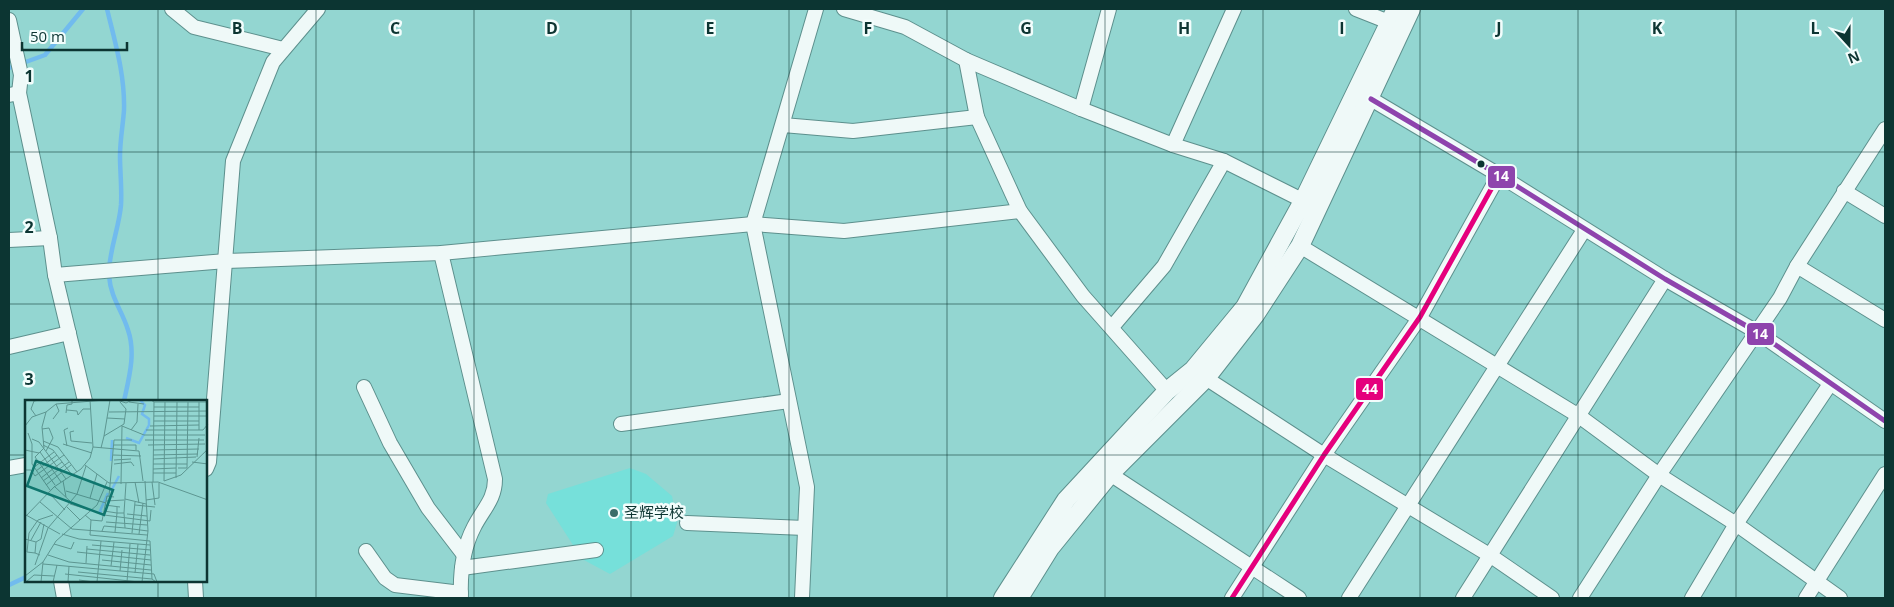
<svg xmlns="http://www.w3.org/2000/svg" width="1894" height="607" font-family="'Open Sans','Noto Sans SC',sans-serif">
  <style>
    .built { fill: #76e0da }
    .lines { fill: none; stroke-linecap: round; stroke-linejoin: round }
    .stream { stroke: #71bbee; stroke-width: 4.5 }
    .minor-casing { stroke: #5d908d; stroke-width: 16 }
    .major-casing { stroke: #5d908d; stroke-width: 20 }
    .minor { stroke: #eff9f8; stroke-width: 14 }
    .major { stroke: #eff9f8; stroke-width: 18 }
    .bus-1-casing { stroke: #f2fdfc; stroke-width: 9 }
    .bus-2-casing { stroke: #f2fdfc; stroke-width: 9 }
    .bus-1 { stroke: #8e44ad; stroke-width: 5 }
    .bus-2 { stroke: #e5007d; stroke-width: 5 }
    .grid { fill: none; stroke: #0c3532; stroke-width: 1; stroke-opacity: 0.55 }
    .bus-dot { fill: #0c3532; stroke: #f2fdfc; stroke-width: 2 }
    .poi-dot { fill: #3b6d6a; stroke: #f2fdfc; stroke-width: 2 }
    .labels { text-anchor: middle; stroke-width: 5; stroke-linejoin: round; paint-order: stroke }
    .poi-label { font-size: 15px; fill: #0c3532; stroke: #f2fdfc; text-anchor: start }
    .inset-river { fill: none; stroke: #71bbee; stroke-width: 2.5 }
    .inset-road { fill: none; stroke: #5d9691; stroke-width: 1 }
    .view { fill: #0f766e; fill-opacity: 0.15; stroke: #0f766e; stroke-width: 2.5 }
    .inset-edge { fill: none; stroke: #0c3532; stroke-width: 2.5 }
    .grid-label { font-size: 16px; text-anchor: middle; font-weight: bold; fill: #0c3532; stroke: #f2fdfc; stroke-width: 5; stroke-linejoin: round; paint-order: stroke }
    .line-badge { stroke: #f2fdfc; stroke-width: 2 }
    .badge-label { font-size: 14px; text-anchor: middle; font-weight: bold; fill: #fff }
  </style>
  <rect width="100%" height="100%" fill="#93d6d1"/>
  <path class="built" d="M630,468L646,474L672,496L677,523L673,536L610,574L582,559L546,503L548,494Z"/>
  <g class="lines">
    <g class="stream">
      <path d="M107,9C115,42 125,75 124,110C123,125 120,140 120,156C120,172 122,188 121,205C119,229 108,253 109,276C111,299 122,310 128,330C136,353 129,378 124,401"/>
      <path d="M9,68L45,55L83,9"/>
      <path d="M9,585L26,577"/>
    </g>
    <defs>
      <g id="minor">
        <path d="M172,9L194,27L283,49"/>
        <path d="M844,9L905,27L966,60L1081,109L1173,145L1224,161L1312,205"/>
        <path d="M1356,9L1399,26"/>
        <path d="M9,20L21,75L19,93"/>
        <path d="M966,60L977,117L1020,211L1083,296L1167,391"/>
        <path d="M9,95L19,93L50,238L55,275L85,401"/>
        <path d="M1371,99L1499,175L1665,279L1757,332L1885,421"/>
        <path d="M1081,109L1109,9"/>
        <path d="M783,125L853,131L977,117"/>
        <path d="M1173,145L1234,9"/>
        <path d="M1844,191L1885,216"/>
        <path d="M9,240L50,238"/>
        <path d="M1300,246L1579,416L1659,475L1736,524L1840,598"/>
        <path d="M441,253L495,479C495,500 483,509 474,527C463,548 460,575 461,598"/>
        <path d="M1797,266L1885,129"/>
        <path d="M55,275L226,261L441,253L753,224L844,231L1020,211"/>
        <path d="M1112,327L1164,266L1224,161"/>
        <path d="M9,347L69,333"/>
        <path d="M1198,373L1324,455L1491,556L1552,598"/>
        <path d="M364,387L390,443L428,508L464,555"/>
        <path d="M621,424L789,401"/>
        <path d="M9,468L26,465"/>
        <path d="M206,469L209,462L233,161L273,62L318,9"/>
        <path d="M1110,474L1299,598"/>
        <path d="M687,523L805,528"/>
        <path d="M366,551L385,578L395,585L461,593"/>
        <path d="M462,568L596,550"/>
        <path d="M61,581L64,598"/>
        <path d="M195,581L196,598"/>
        <path d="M802,598L807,487L753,224L816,9"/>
        <path d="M1232,598L1324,455L1420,317L1499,175"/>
        <path d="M1349,598L1584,230"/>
        <path d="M1463,598L1665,279"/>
        <path d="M1580,598L1659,475L1780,298L1797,266L1885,320"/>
        <path d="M1692,598L1736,524L1830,384"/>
        <path d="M1806,598L1885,474"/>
      </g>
      <g id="major">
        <path d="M1003,598L1066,500L1167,391L1193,370L1245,307L1303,201L1396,9"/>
        <path d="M1019,598L1050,548L1110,474L1206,378L1255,315L1300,246L1411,9"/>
      </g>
    </defs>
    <use href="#minor" class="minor-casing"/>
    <use href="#major" class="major-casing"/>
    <use href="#minor" class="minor"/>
    <use href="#major" class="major"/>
    <defs>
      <path id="bus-1" d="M1371,99L1499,175L1665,279L1757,332L1885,421"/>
      <path id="bus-2" d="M1232,598L1324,455L1420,317L1499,175"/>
    </defs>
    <use href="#bus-1" class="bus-1-casing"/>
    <use href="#bus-2" class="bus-2-casing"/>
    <use href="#bus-1" class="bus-1"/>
    <use href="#bus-2" class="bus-2"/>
  </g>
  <path class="grid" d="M158,9V401M316,9V598M474,9V598M631,9V598M789,9V598M947,9V598M1105,9V598M1263,9V598M1420,9V598M1578,9V598M1736,9V598M9,152H1885M9,304H1885M9,455H26M206,455H1885M158,581V598"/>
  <circle class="bus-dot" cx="1481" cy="164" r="4.5"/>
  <circle class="poi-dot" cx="614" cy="513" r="5"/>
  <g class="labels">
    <g class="poi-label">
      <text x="624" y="518">圣辉学校</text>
    </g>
  </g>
  <g transform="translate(25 400)">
    <rect width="182" height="182" fill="#93d6d1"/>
    <path class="inset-river" d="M101,38L114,43L124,25V19L117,14L120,5L115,0M86,61L87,40M86,91L94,76M77,112L75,111L83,93"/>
    <path class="inset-road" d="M92,0L101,3L107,0M126,0L129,2L128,82M104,2L119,4M129,2H183M129,7H174M42,10L52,11L53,15L58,9H65M84,12L183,11M41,13L42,5L47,4V0M11,16L6,9L9,1L15,0M129,16H183M82,18L100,19M28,19L34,11L31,4M129,21H174M0,26L7,17L21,12M125,26L174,25M17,29L24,28L28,38L21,51M106,30L112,22L113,4M121,30H178L183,24M174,30V2M49,31L45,32L46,41L67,43M3,33L7,44V64L25,90M79,36L85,0M7,39L14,42L41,79M120,40H179M18,41L33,47L52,72M38,44L67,53M18,45L28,50L47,75M89,45H111V50M123,45L180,44M42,46L39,30L43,28M68,47L114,51L118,81M76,48L79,36L99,24L101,9L95,2M0,50L14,53L19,48L17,27L21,12L31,4L80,0M128,50L174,49M88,55L116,56M128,55L173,54M172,57L174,38M128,59L171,57M89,60L106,59M167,62L183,64M89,64L106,62L109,66M128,64H162M60,65L84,83L133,82L183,100M8,68L29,52M153,68H162L163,2M128,69L151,68M0,70H6L10,76L39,55M11,71L32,55M128,73H151M16,78L37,62M151,78L152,2M18,81L44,62M38,81L41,97M139,81L140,2M139,81L156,75L183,49M110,82L114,103M127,82L130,105M96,84L97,26L119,35H180M21,85L46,65M30,85L10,57L15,52L36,82M29,86L46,102M41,91L81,103M24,93L40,110M84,96L89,40H107M89,97L82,96L79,111L92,113L90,132M65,98L72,74M100,99L121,104M121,100L134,98V83M81,101L99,100M15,102L47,129L122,135M45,104L65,110M80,105L95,107M110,105L130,107M42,107L55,120M92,107V113H99L101,83M99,113L100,128L123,131M102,114L122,116M1,115L35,134M60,115L66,120L77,121L79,111M79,115L125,121L126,110M0,117L29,87L56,69L65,58L68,47L65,0M66,120L65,135L125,141L127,179L131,182M81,122L122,125M77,131L79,126L100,128M107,133L110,102M37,134L54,139L125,145M114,134L118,103M0,139L11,142L10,153L15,155M6,140L16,122M11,142L16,139L19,124M29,144L46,149L49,142M67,145L126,150M62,149L125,155M52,152L126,160M10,153L2,152L4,133L13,120L28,115M23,155L44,162L126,170M77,160L126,165M61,163L62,146M18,164L129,174L132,182M10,165L23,128L52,94L61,66M86,166L89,142M95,171L97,150M53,172L127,179M110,173L113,144M40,174L114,182M0,176L18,162M54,180L69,182M1,182L9,175L29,176M16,182L18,162L31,141L72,105L82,82M28,182L32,165M43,182L44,166M72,182L76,141M102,182L105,144M117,182L123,131L120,81"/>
    <path class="view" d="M11,61L88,90L79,115L2,86Z"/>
    <rect width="182" height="182" class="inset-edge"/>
  </g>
  <g class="grid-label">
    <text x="237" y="34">B</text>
    <text x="395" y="34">C</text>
    <text x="552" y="34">D</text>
    <text x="710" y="34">E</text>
    <text x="868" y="34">F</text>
    <text x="1026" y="34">G</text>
    <text x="1184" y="34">H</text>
    <text x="1342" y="34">I</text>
    <text x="1499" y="34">J</text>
    <text x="1657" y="34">K</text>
    <text x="1815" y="34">L</text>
    <text x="29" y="82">1</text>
    <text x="29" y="233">2</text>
    <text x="29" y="385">3</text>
  </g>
  <g class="line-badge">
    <rect x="1487" y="165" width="29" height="24" rx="5" fill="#8e44ad"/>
    <rect x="1746" y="322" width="29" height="24" rx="5" fill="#8e44ad"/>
    <rect x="1355" y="377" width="29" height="24" rx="5" fill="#e5007d"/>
  </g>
  <g class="badge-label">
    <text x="1501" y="181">14</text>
    <text x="1760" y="339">14</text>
    <text x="1370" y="394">44</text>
  </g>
  <rect width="1894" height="607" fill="none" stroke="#0c3532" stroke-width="20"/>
  <g transform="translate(1849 45) rotate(159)" stroke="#f2fdfc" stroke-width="4" paint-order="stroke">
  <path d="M0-4L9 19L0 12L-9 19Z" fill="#0c3532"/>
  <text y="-8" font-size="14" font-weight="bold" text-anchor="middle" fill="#0c3532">N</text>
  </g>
  <path d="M22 42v8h105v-8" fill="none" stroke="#0c3532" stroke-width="2.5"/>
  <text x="30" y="42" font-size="15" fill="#0c3532" stroke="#f2fdfc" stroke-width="4" paint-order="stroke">50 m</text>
</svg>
